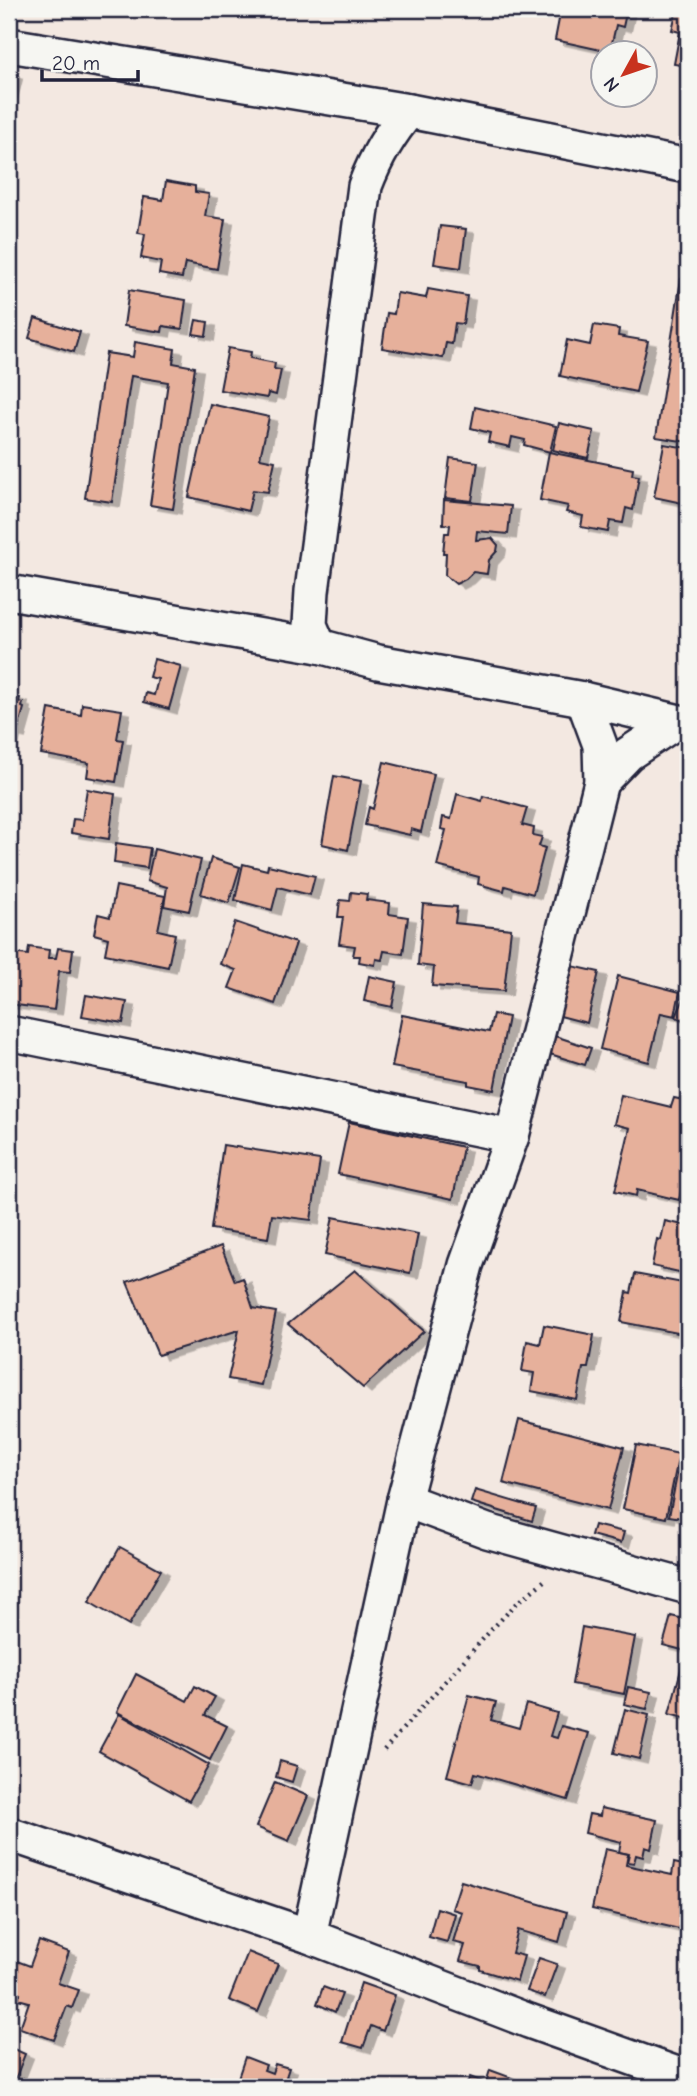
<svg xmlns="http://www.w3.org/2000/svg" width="697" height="2096" font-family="'Comic Neue',sans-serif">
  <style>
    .building { fill: #e6b09b; stroke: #22223b; stroke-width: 2; filter: url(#shadow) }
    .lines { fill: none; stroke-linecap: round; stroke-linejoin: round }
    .minor-casing { stroke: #22223b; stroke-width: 38 }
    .path { stroke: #22223b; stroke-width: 4.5; stroke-dasharray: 2 5; stroke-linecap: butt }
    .minor { stroke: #f6f6f2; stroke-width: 33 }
  </style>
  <defs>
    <filter id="shadow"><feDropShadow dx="8" dy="4.5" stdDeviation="0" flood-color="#0004"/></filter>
  </defs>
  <rect width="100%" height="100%" fill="#f3e8e1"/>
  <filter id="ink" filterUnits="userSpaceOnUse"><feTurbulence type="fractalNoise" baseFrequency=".0143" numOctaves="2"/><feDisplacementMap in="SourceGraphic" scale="14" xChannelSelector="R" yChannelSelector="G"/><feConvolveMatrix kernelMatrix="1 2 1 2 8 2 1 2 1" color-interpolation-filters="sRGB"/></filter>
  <g filter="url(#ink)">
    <g class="building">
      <path d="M561,9H627L623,27L616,25L610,52L555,40Z"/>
      <path d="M677,9H688V66L674,64L680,32L672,30Z"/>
      <path d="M9,73L14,75L9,95Z"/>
      <path d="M166,181L195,186V192L209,194L205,216L225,219L217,269L185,263L182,278L159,274L161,262L141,258L145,234L138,233L144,197L163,200Z"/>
      <path d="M440,226L466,229L461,268L434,264Z"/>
      <path d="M688,251V273L684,272Z"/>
      <path d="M681,279L688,280V442L656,437Z"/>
      <path d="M428,289L467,296L463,324L455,323L452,344L446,343L443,358L382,348L387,313L394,314L397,293L426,298Z"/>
      <path d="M129,290L186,300L182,329L163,326L162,332L124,326Z"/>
      <path d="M35,318L80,332L74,352L29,338Z"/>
      <path d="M196,320L208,322L206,336L193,334Z"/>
      <path d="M594,325L619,329L618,336L648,341L636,392L560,376L567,340L590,345Z"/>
      <path d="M135,342L175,349L173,363L195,367L173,509L150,505L168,382L131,376L112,502L85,498L106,353L133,357Z"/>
      <path d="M228,348L251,352L250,358L275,363L274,369L281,370L276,395L268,393L267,398L220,390Z"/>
      <path d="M210,404L269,417L260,458L275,461L268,492L253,490L248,511L189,497Z"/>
      <path d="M475,407L556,426L550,452L524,445L525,440L512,437L510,447L488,442L490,433L471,428Z"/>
      <path d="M559,423L594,431L588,458L553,450Z"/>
      <path d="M664,444L688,448V512H685L687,504L654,497Z"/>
      <path d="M549,452L633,469L632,475L639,476L633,510L626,508L623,523L610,521L608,532L581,527L583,516L566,512L568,506L540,500Z"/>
      <path d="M450,458L478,462L472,501L445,498Z"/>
      <path d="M444,500L511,506L508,534L477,531L476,540L492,538L498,545L497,551L489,560L487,574L473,572L466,579L456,584L445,575L446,553H443L445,533H449L450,525L443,524Z"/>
      <path d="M154,659L181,666L169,709L144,702L146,693L154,695L158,679L149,677Z"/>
      <path d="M9,695L20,698L19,702L23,703L22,707L24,708L17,733L12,732L9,746Z"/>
      <path d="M82,704L122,710L117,739L123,740L116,782L87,777L89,763L41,754L49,709L81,715Z"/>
      <path d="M384,762L434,774L421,832L411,829L410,835L365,825L369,807L373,809Z"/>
      <path d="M334,776L361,781L348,850L322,844Z"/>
      <path d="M87,789L115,794L109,839L71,833L73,819L82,820Z"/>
      <path d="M457,794L482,801L483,796L527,808L522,825L534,828L533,835L542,837L539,846L545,848L533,894L505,886L504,891L478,884L479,877L437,866L446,830L441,829L443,817L451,819Z"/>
      <path d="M116,843L150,848L147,868L114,863Z"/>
      <path d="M154,849L201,860L189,911L164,906L167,887L147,881Z"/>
      <path d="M211,858L240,867L229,903L201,894Z"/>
      <path d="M243,864L267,870L268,865L315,876L310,895L278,887L272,910L235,900Z"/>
      <path d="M116,886L165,896L158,930L175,934L168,967L105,954L108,938L94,934L98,914L110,917Z"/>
      <path d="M351,892L367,894L366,900L390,903L389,914L408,917L403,954L384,951L382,960L376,959L375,965L359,962L360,956H353L355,946L339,944L343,917H338L340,900L350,901Z"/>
      <path d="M423,904L457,907L455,923L511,929L504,991L432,986L434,967L418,965Z"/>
      <path d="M235,922L296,943L275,1004L229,988L236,970L220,964Z"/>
      <path d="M29,947L49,950L48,958H56L58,948L73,950L70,972L59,971L54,1010L9,1004V953L28,955Z"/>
      <path d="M572,966L599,972L587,1023L560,1016Z"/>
      <path d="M369,976L397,982L392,1007L364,1001Z"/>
      <path d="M618,976L680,992L675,1016L661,1013L649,1062L600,1049Z"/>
      <path d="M688,989V1022L676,1017Z"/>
      <path d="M86,995L127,1002L123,1023L82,1016Z"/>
      <path d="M493,1014L508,1017L494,1090L468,1085V1081L392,1067L402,1015L489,1032Z"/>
      <path d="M555,1036L591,1048L585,1065L550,1054Z"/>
      <path d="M621,1095L671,1107L674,1098L688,1101V1161L679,1200L637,1190L636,1196L615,1191L630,1128L614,1124Z"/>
      <path d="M349,1122L463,1147L453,1199L338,1174Z"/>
      <path d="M223,1145L320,1160L311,1220L272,1215L268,1238L211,1229Z"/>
      <path d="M333,1217L418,1234L410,1273L325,1255Z"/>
      <path d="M665,1221L688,1226V1274L652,1266L657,1239L661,1240Z"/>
      <path d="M221,1246L235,1281L243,1278L253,1308L276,1312L261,1385L228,1379L239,1330L158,1355L127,1282Z"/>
      <path d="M355,1270L424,1331L363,1388L288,1324Z"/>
      <path d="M635,1274L688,1284V1335L621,1322L627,1292L631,1293Z"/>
      <path d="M544,1325L594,1335L588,1368H583L577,1400L531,1391L534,1373L522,1371L527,1341L540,1344Z"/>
      <path d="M519,1420L624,1447L608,1510L503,1483Z"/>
      <path d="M636,1445L679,1454L666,1518L623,1509Z"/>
      <path d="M681,1455L688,1456V1519L669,1516Z"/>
      <path d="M475,1490L536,1508L532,1521L471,1502Z"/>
      <path d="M594,1525L624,1532L621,1543L591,1535Z"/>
      <path d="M120,1547L161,1570L129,1625L89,1602Z"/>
      <path d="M671,1616L688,1620V1719L669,1714L686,1651L663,1645Z"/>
      <path d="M582,1627L635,1637L624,1694L572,1684Z"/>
      <path d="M136,1674L187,1701L195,1686L215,1697L205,1715L227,1726L210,1760L117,1712Z"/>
      <path d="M628,1687L651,1692L647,1709L624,1704Z"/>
      <path d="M469,1695L496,1702L491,1720L519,1728L526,1704L557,1713L550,1736L557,1738L561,1726L589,1733L568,1800L475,1773L472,1783L447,1776Z"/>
      <path d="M625,1709L649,1715L639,1759L614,1753Z"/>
      <path d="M119,1714L209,1765L189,1801L99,1751Z"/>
      <path d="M280,1761L297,1766L292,1782L276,1777Z"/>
      <path d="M275,1782L308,1796L289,1841L256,1827Z"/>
      <path d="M601,1808L657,1820L651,1849L645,1847L643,1857L636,1855L634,1863L627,1862L629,1854L619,1852L621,1842L585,1833L589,1814L600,1816Z"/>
      <path d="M605,1849L628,1854L626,1865L672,1875L674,1863L688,1866V1931L592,1909Z"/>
      <path d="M461,1881L567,1912L559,1942L518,1930L512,1953L524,1956L517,1981L480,1970V1966L460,1961L465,1945L453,1942L462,1912L452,1909Z"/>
      <path d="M437,1908L455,1914L447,1942L429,1937Z"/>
      <path d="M39,1941L69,1952L58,1983L79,1990L72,2008L67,2006L54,2040L20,2028L29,2002L18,1999L20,1994L9,1990V1958L30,1966Z"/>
      <path d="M248,1952L278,1964L258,2012L229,2000Z"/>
      <path d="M539,1958L557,1964L545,1997L527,1991Z"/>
      <path d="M361,1983L395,1995L383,2031L371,2026L363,2048L342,2042Z"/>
      <path d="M323,1987L342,1994L335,2012L317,2004Z"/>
      <path d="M9,2047L25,2054L16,2077L9,2074Z"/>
      <path d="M245,2057L266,2065L264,2070L272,2073L275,2064L289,2068L286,2077L313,2087H235Z"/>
      <path d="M490,2070L520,2081L517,2087H466L470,2077L486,2083Z"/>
      <path d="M51,2079L71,2087H47Z"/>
    </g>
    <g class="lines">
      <defs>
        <g id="minor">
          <path d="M9,45L409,111L688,166"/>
          <path d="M9,592L319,646L378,662L583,699L688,724"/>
          <path d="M319,646L310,625L312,591L365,186C376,157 389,134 409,111"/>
          <path d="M601,782L628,754L676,722"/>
          <path d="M9,1033L512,1136"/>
          <path d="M404,1500L487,1531L688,1587"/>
          <path d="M9,1834L309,1936L529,2021L688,2078"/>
          <path d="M309,1936L404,1500L466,1265L512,1136L601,782L600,745L583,699"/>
        </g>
      </defs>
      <use href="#minor" class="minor-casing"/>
      <path class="path" d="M384,1750L492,1629L515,1605L544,1581"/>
      <use href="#minor" class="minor"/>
    </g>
  </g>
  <rect width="697" height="2096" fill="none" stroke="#f6f6f2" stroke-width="35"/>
  <rect x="18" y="18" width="662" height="2061" fill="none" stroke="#22223b" stroke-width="2.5" filter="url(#ink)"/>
  <g transform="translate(624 74) rotate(230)"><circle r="33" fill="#f6f6f2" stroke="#a1a1a9" stroke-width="2"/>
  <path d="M0-5L12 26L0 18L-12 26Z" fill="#c8321e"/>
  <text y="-10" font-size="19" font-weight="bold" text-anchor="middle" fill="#22223b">N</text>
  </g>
  <path d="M42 70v10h96v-10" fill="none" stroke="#22223b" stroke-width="3.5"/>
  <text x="52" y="70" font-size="21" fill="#22223b" stroke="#f6f6f2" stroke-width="5" paint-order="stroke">20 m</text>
</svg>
